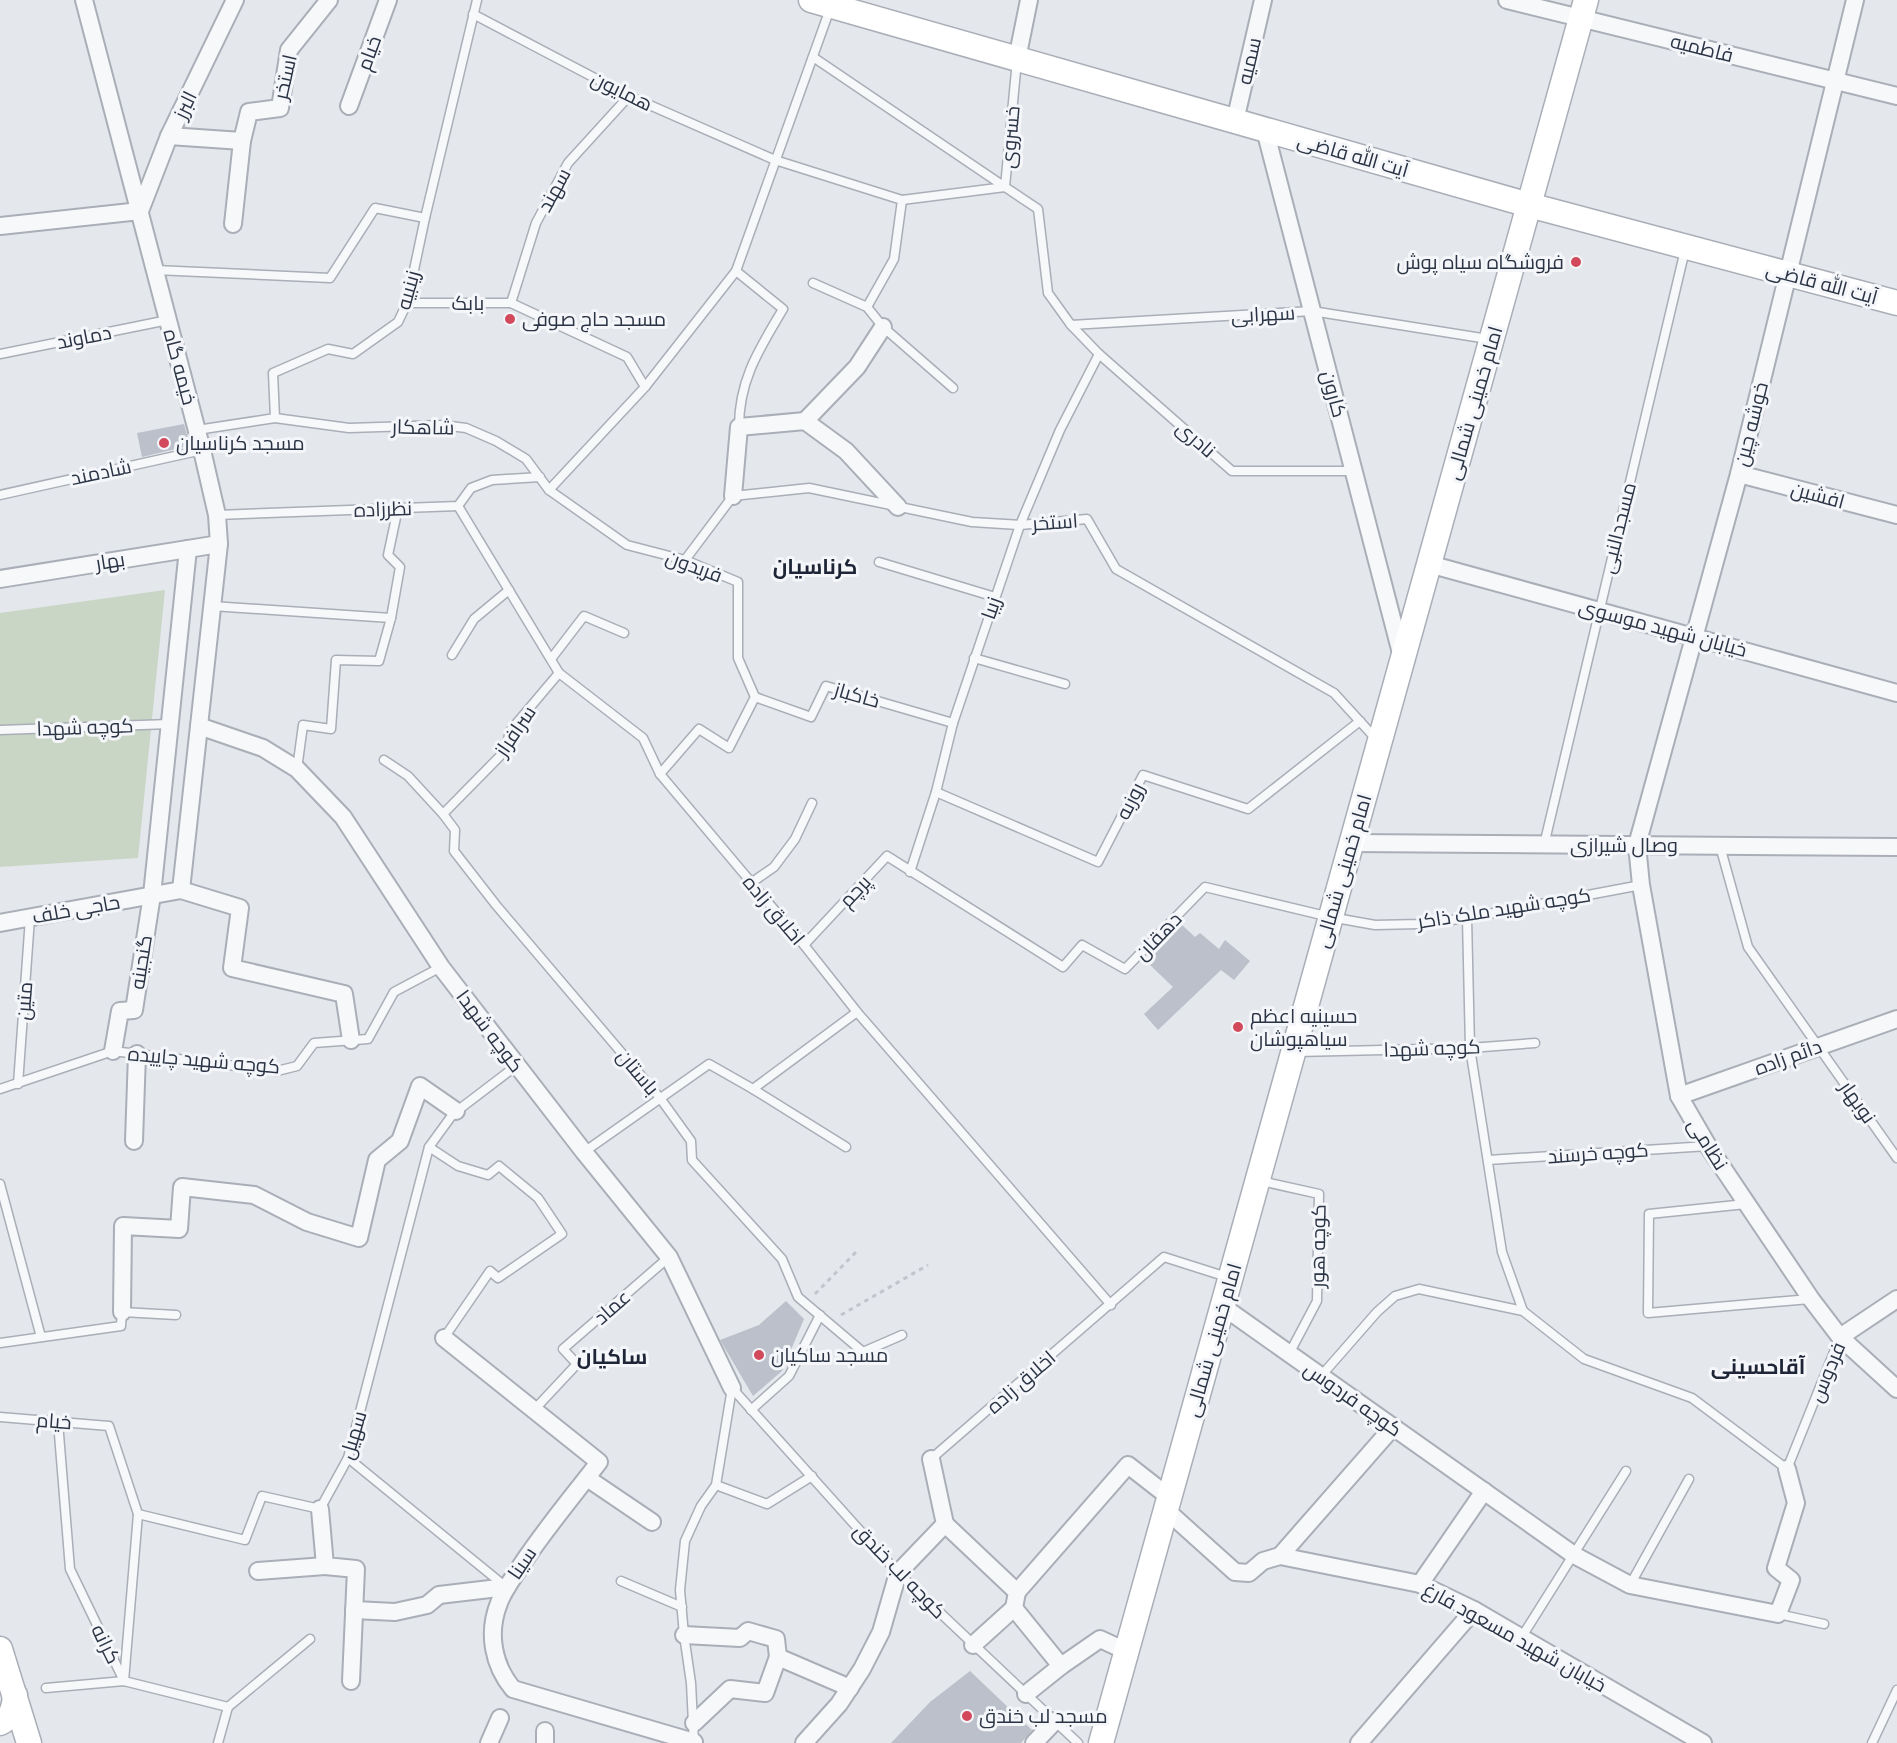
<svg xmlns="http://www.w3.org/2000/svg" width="1897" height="1743" font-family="Cabin,Cairo,sans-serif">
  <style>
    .park { fill: #c9d6c5 }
    .building { fill: #bbc0ca }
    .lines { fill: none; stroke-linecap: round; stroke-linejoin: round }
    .lane-casing { stroke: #a9aeb7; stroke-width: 11 }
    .street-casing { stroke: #a9aeb7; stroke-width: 20 }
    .secondary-casing { stroke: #a9aeb7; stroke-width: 27 }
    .path { stroke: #c2c5cb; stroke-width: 3; stroke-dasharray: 4.5 4.5; stroke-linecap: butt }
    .lane { stroke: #f7f8fa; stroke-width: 8 }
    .street { stroke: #f7f8fa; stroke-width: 16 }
    .secondary { stroke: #fff; stroke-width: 24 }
    .poi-dot { fill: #d1495b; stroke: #f4f6f9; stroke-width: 2 }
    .labels { text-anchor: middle; stroke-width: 6; stroke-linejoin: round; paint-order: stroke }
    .street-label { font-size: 20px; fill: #2b3445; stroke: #f4f6f9 }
    .poi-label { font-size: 20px; fill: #2b3445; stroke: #f4f6f9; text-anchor: start }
    .neighbourhood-label { font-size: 21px; font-weight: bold; fill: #1d2536; stroke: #f4f6f9 }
  </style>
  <rect width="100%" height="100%" fill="#e4e7ec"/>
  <path class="park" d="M165,590L138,858L0,867V613Z"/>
  <g class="building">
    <path d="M184,424L189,442L184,447L142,457L137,433Z"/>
    <path d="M1182,925L1195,937L1200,933L1219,949L1225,940L1250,961L1234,980L1221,970L1158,1030L1144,1014L1173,987L1147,962Z"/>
    <path d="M786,1301L804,1319L782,1371L753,1396L720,1340L759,1325Z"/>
    <path d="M970,1671L1032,1730L1021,1743H891L930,1702Z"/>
  </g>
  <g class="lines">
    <defs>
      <g id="lane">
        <path d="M473,14L629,96L775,160L902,200L1005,187"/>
        <path d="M813,57L1005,187"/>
        <path d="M1017,60L1005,187L1038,209L1048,293L1071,325L1312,311L1488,339"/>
        <path d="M155,270L330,278L375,208L425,218"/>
        <path d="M736,271L783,309C760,348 739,379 739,427"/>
        <path d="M813,283L867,307L883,327L953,388"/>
        <path d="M407,303H511L627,357L645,387"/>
        <path d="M511,303L536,223L568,163L629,96"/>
        <path d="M867,307L894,259L902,200"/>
        <path d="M1071,325L1099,354L1232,471H1353"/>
        <path d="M0,354L168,320"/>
        <path d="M275,418L349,428L442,425L466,428L496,441L526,459L549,490L627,545L685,560L738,582V658L755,697"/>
        <path d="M197,430L275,418L273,373L328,349L353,354L398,322L407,303L425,218L477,0"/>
        <path d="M549,490L645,387L736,271L831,6"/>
        <path d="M0,495L202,450"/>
        <path d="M458,506L559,673L643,738L660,774L804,945L857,1012L1111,1305"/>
        <path d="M217,515L458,506L471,488L492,480L540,477"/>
        <path d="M685,560L733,496L809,488L972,522L1020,525L1087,519L1116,569L1334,693L1377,740"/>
        <path d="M879,562L995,597"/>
        <path d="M212,606L391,618"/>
        <path d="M452,655L474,619L509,590"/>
        <path d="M974,658L1065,684"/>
        <path d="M551,659L584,616L624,633"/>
        <path d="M0,730L170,724"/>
        <path d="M384,760L408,776L443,814L455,830L454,851L496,905L660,1098L691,1141L692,1160L782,1259L798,1297L863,1352L902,1335"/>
        <path d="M297,769L303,725L331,729L336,660L379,661L391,618L400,567L388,555L398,508"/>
        <path d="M660,774L699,729L729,748L755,697L811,717L826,686L953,723"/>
        <path d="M936,792L1098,862L1143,775L1248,809L1360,721"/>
        <path d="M443,814L505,751L510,731L559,673"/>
        <path d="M1544,845L1685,250"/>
        <path d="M1720,846L1748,947L1897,1158"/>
        <path d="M910,872L936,792L953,723L1020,525L1060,430L1099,354"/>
        <path d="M751,883L774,867L795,839L812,803"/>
        <path d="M1467,918L1470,1048L1502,1252L1523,1311"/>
        <path d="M804,945L887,856L1063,967L1082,945L1125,969L1205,887L1330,917L1375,925L1420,924L1467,918L1641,885"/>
        <path d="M1296,1052L1470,1048L1535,1043"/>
        <path d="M18,1084L30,918"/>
        <path d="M0,1089L113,1051L277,1071L297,1066L314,1043L368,1039L394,992L441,967"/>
        <path d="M753,1089L846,1147"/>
        <path d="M429,1147L458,1166L488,1175L499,1166L538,1198L562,1234L498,1278L490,1271L444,1338"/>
        <path d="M584,1152L709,1064L753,1089L857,1012"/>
        <path d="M1488,1160L1708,1146"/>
        <path d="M1261,1181L1319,1194L1317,1301L1289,1354"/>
        <path d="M0,1184L41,1337"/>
        <path d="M1746,1204L1649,1214L1648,1313L1810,1299"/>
        <path d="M0,1343L121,1326L122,1312L176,1315"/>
        <path d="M1321,1376L1377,1312L1395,1296L1419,1289L1523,1311L1584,1359L1692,1398L1787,1469L1840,1337"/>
        <path d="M732,1388L898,1573L1078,1743"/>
        <path d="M534,1410L577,1364L563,1349L669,1257"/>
        <path d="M751,1410L789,1376L820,1315"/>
        <path d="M0,1417L109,1426L138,1514L124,1681"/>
        <path d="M58,1422L70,1569L124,1681"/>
        <path d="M348,1458L506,1587"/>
        <path d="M931,1459L1164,1257L1230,1278"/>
        <path d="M716,1485L767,1504L812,1476"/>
        <path d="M138,1514L245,1540L262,1496L320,1509L348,1458L429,1147L453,1114L516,1066"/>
        <path d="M621,1581L682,1607"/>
        <path d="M1630,1585L1689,1479"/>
        <path d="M1778,1614L1824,1624"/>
        <path d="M1521,1638L1626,1471"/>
        <path d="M46,1688L124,1681L228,1707L218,1743"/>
        <path d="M228,1707L310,1639"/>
        <path d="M694,1743L691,1683L684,1635L680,1590L685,1541L701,1506L716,1485L732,1388"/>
        <path d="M1872,1743L1897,1690"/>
      </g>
      <g id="street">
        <path d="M84,0L202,450L217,515L219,544L181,890"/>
        <path d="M1507,0L1897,96"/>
        <path d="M1855,0L1739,474L1637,845L1641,885L1679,1096L1708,1146L1811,1299L1840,1337L1897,1389"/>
        <path d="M1017,59L1029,0"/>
        <path d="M349,106L388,0"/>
        <path d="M1235,121L1263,0"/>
        <path d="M1265,130L1402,657"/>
        <path d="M169,136L242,141L249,112L280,108L289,50L329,0"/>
        <path d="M233,224L242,141"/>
        <path d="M0,226L140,211L169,136L235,0"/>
        <path d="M805,421L857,367L883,327"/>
        <path d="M1739,474L1897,515"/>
        <path d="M733,496L739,427L805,421L846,451L898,507"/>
        <path d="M1429,564L1897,693"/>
        <path d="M0,579L219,544"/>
        <path d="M199,726L263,748L297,769L343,817L441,967L584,1152L669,1257L732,1388"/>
        <path d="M1351,843L1897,847"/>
        <path d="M0,923L181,890L240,908L232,968L344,994L351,1040"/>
        <path d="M113,1051L120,1011L134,1010L152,895L188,549"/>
        <path d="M1679,1096L1897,1019"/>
        <path d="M134,1141L137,1054"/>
        <path d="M1222,1306L1574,1555L1630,1585L1778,1614L1791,1580L1776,1568L1796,1503L1787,1469"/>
        <path d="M122,1312L123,1226L179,1229L182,1187L254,1195L307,1222L359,1238L377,1160L400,1141L420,1086L456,1111"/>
        <path d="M1840,1337L1897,1299"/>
        <path d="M444,1338L599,1462C573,1496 546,1528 522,1564C514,1577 504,1589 499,1603C487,1633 493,1665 513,1689L694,1742"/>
        <path d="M587,1478L652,1522"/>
        <path d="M320,1509L325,1566L356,1569L351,1681"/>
        <path d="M1166,1510L1235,1572L1249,1573L1263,1561L1280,1556L1420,1584L1474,1610L1703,1743"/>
        <path d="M945,1524L1017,1592L1014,1608L1061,1666L1100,1639L1126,1651"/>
        <path d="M1280,1556L1393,1427"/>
        <path d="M258,1571L325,1566"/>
        <path d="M1420,1584L1484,1491"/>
        <path d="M1017,1592L1128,1465L1169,1497"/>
        <path d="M354,1610L395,1612L427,1605L439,1595L507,1587"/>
        <path d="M684,1635L740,1638L748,1631L776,1639L778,1657"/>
        <path d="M973,1645L1014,1608"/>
        <path d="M1026,1694L1061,1666"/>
        <path d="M694,1723L730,1689L765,1693L778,1657L850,1688"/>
        <path d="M489,1743L500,1718"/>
        <path d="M545,1743V1731"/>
        <path d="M804,1743L839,1704L862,1669L881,1632L898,1573L945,1524L931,1459"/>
        <path d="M1034,1743L1055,1721"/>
        <path d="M1359,1743L1474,1610"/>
      </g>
      <g id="secondary">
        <path d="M811,0L1529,205L1897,303"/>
        <path d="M0,1649L29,1743"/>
        <path d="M0,1723C12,1717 14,1708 15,1695"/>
        <path d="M1101,1743L1586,0"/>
      </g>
    </defs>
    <use href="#lane" class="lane-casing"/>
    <use href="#street" class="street-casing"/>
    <use href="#secondary" class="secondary-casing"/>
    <g class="path">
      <path d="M815,1294L859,1249"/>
      <path d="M841,1315L928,1265"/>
    </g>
    <use href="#lane" class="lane"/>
    <use href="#street" class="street"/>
    <use href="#secondary" class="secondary"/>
  </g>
  <g class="poi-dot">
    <circle cx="1576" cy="262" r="6"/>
    <circle cx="510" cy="319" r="6"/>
    <circle cx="164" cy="443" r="6"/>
    <circle cx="1238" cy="1027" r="6"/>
    <circle cx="759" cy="1355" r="6"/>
    <circle cx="967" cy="1716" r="6"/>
  </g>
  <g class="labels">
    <g class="street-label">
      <text transform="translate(1702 48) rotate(14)" y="7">فاطمیه</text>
      <text transform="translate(369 53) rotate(-70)" y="7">خیام</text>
      <text transform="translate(1249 61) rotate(-77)" y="7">سمیه</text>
      <text transform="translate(285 77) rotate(-77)" y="7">استخر</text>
      <text transform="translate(622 91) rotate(26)" y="7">همایون</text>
      <text transform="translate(185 105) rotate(-64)" y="7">البرز</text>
      <text transform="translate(1010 137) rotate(-85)" y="7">خسروی</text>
      <text transform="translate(1353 155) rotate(16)" y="7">آیت الله قاضی</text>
      <text transform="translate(554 190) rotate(-61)" y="7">سهند</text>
      <text transform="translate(1822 283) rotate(15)" y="7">آیت الله قاضی</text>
      <text transform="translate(408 290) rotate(-75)" y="7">زینبیه</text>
      <text x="468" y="310">بابک</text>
      <text transform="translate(1263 314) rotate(-3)" y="7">سهرابی</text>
      <text transform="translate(84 337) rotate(-11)" y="7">دماوند</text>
      <text transform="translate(180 367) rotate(75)" y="7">خیمه گاه</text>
      <text transform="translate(1334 394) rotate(75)" y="7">کارون</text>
      <text transform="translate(1474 403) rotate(-74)" y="7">امام خمینی شمالی</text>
      <text transform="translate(1751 424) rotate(-76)" y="7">خوشه چین</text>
      <text transform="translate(423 427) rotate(1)" y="7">شاهکار</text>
      <text transform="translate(1196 439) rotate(41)" y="7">نادری</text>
      <text transform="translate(101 472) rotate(-12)" y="7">شادمند</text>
      <text transform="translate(1818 495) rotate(15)" y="7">افشین</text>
      <text transform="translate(383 509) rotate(-2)" y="7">نظرزاده</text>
      <text transform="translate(1055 522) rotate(-4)" y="7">استخر</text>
      <text transform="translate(1618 528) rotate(-76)" y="7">مسجدالنبی</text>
      <text transform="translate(110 561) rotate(-9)" y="7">بهار</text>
      <text transform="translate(694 566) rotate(20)" y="7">فریدون</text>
      <text transform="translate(991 608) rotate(-71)" y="7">زیبا</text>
      <text transform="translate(1663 628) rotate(15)" y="7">خیابان شهید موسوی</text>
      <text transform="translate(857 695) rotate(16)" y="7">خاکباز</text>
      <text transform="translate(85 727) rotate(-2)" y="7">کوچه شهدا</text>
      <text transform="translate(515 731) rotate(-56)" y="7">سرافراز</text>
      <text transform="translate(1130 801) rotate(-63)" y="7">روزبه</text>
      <text x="1624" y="852">وصال شیرازی</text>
      <text transform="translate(1343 871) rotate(-74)" y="7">امام خمینی شمالی</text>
      <text transform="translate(855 891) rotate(-47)" y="7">پرچم</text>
      <text transform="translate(1504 908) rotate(-9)" y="7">کوچه شهید ملک ذاکر</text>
      <text transform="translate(76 909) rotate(-10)" y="7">حاجی خلف</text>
      <text transform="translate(774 910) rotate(50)" y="7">اخلاق زاده</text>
      <text transform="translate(1158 936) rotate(-46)" y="7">دهقان</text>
      <text transform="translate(141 962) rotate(-81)" y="7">گنجینه</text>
      <text transform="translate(24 1001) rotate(-86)" y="7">متین</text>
      <text transform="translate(490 1031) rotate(53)" y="7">کوچه شهدا</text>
      <text transform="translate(1432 1048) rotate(-2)" y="7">کوچه شهدا</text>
      <text transform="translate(1788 1057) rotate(-20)" y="7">دائم زاده</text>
      <text transform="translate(204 1060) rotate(5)" y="7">کوچه شهید چاییده</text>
      <text transform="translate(638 1072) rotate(50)" y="7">باستان</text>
      <text transform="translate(1858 1102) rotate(55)" y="7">نوبهار</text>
      <text transform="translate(1708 1144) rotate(58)" y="7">نظامی</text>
      <text transform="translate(1598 1153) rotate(-4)" y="7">کوچه خرسند</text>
      <text transform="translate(1318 1246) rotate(-89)" y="7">کوچه هور</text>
      <text transform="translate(612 1307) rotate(-41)" y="7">عماد</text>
      <text transform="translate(1213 1340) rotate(-74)" y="7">امام خمینی شمالی</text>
      <text transform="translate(1827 1372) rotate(-67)" y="7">فردوس</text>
      <text transform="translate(1021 1382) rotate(-41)" y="7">اخلاق زاده</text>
      <text transform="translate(1353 1399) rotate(35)" y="7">کوچه فردوس</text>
      <text transform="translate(54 1421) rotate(4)" y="7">خیام</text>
      <text transform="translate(353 1435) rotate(-73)" y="7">سهیل</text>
      <text transform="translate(522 1563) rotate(-56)" y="7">سینا</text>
      <text transform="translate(900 1571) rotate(46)" y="7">کوچه لب خندق</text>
      <text transform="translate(1515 1637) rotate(29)" y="7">خیابان شهید مسعود فارغ</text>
      <text transform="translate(106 1644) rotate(64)" y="7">کرانه</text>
    </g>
    <g class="poi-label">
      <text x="1564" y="269" text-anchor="end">فروشگاه سیاه پوش</text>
      <text x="522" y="326">مسجد حاج صوفی</text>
      <text x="176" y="450">مسجد کرناسیان</text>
      <text x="1250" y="1023">حسینیه اعظم<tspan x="1250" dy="23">سیاهپوشان</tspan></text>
      <text x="771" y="1362">مسجد ساکیان</text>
      <text x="979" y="1723">مسجد لب خندق</text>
    </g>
    <g class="neighbourhood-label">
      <text x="815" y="574">کرناسیان</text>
      <text x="612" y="1364">ساکیان</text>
      <text x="1758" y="1374">آقاحسینی</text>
    </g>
  </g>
</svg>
